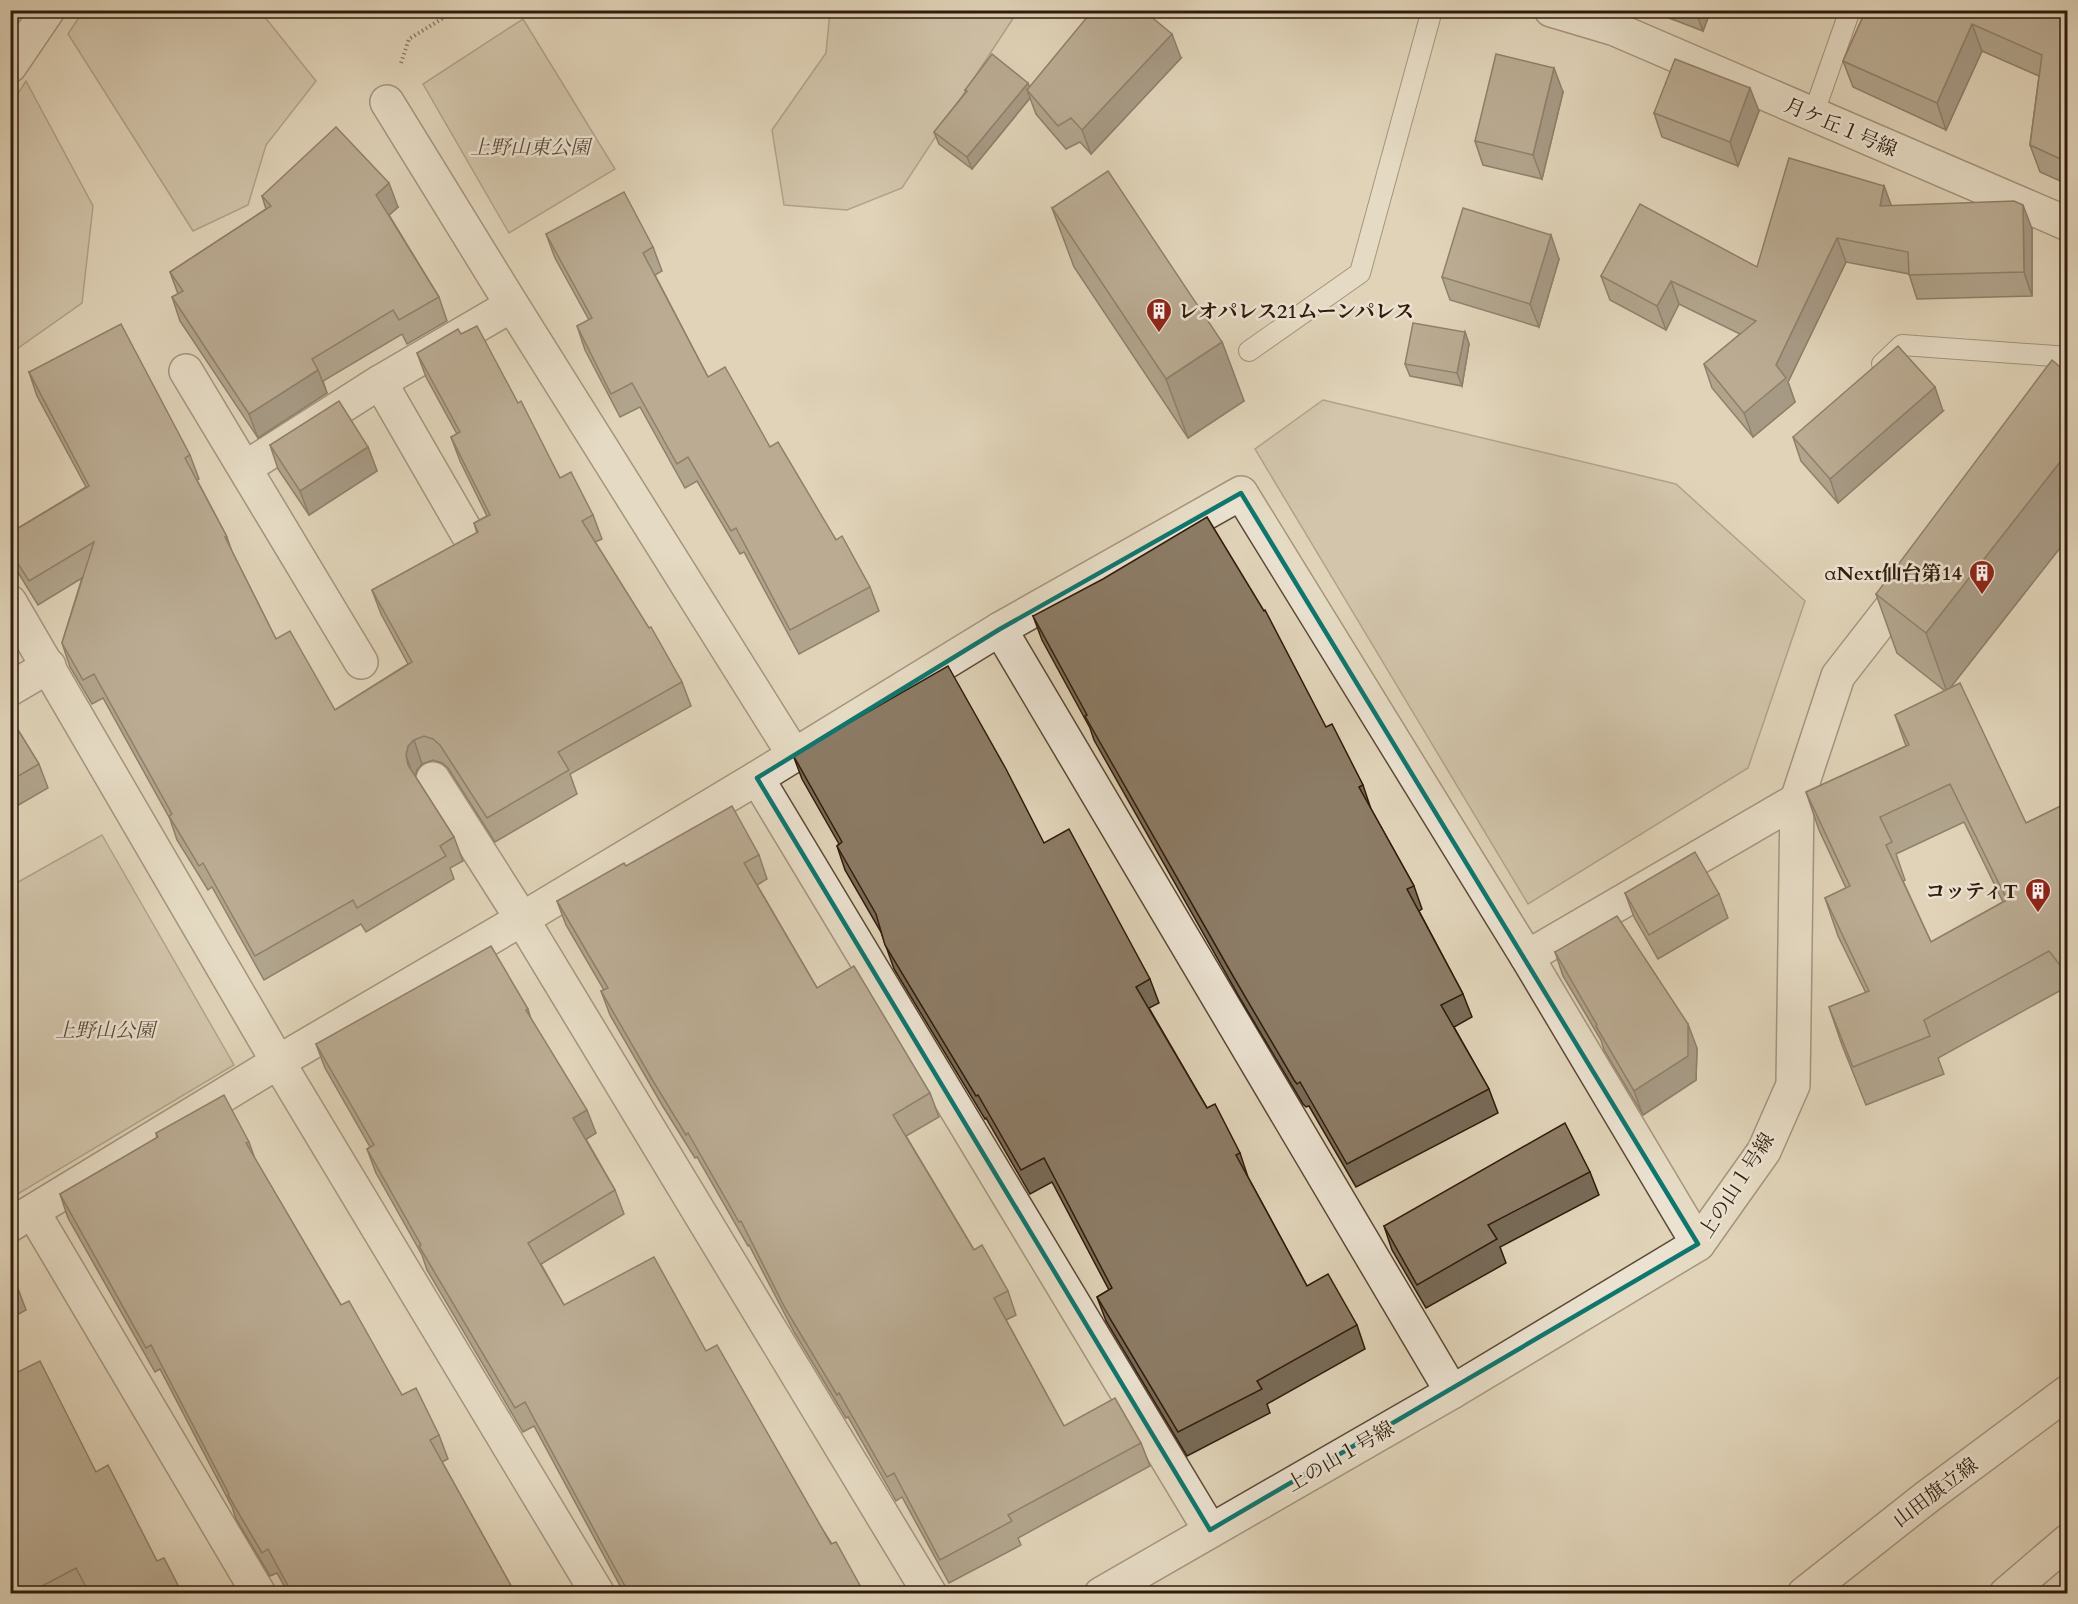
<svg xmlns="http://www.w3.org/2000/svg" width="2078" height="1604" font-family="Cardo,'Noto Serif JP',serif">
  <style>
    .green { fill: #c2b49b; stroke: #796853; stroke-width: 1.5 }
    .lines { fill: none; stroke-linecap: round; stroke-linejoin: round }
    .service-casing { stroke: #5c4936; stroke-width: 22 }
    .minor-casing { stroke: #5c4936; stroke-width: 36 }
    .tertiary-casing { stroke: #5c4936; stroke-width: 36 }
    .path { stroke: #301b0b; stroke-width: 4; stroke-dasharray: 1.5 3; stroke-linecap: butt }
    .service { stroke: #ebe2d1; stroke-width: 20 }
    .minor { stroke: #ebe2d1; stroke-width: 33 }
    .tertiary { stroke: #ebe2d1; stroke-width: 33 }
    .wall { fill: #786a57; stroke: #301b0b; stroke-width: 1.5; fill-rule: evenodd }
    .shaded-wall { fill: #625647; stroke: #301b0b; stroke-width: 1.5 }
    .building { fill: #8c7b65; stroke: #301b0b; stroke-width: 1.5; fill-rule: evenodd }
    .marked { fill: none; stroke: #0f766e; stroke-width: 4.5; stroke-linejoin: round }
    .labels { text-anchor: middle; stroke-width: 5; stroke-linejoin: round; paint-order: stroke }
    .street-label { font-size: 20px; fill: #301b0b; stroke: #ebe2d1 }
    .park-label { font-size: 20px; font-style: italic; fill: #5c4936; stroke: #ebe2d1 }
    .poi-label { font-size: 20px; font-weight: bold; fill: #301b0b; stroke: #ebe2d1; text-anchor: end }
  </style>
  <rect width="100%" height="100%" fill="#e0d3b8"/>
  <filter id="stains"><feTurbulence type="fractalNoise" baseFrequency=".00333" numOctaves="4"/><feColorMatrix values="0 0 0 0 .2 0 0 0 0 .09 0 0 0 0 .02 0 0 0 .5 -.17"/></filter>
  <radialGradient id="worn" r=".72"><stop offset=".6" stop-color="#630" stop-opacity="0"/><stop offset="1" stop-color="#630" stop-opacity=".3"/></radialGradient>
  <g class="green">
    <path d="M83,11H260L316,81L266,145L248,205L193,231L68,34Z"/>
    <path d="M830,11H1018L902,188L847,210L784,205L772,130L826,53Z"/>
    <path d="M523,19L615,169L509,233L423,84Z"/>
    <path d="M26,81L93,206L82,303L11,353V104Z"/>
    <path d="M1323,400L1676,484L1805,601L1748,768L1528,904L1255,449Z"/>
    <path d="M102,835L234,1065L11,1198V886Z"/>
  </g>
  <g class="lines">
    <defs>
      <g id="service">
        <path d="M1813,115L1850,10"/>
        <path d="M1249,351L1360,273L1432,10"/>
        <path d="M1882,364L1902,345L2068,357"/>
      </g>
      <g id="minor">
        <path d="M1551,10L1615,29L2068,224"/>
        <path d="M387,102L512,305L794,755"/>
        <path d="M186,371L361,662"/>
        <path d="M380,382L467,533"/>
        <path d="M245,468L380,382L512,305"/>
        <path d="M1000,629L1452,1392"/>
        <path d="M10,689L49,666"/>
        <path d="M757,778L1210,1530"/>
        <path d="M433,779L522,919L930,1594"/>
        <path d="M1527,957L1797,800"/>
        <path d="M33,1212L259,1594"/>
        <path d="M10,1225L278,1062L522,919L757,778L1000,629L1241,493L1527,957L1698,1244"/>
        <path d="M2006,1594L2068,1541"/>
      </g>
      <g id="tertiary">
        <path d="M10,66L48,10"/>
        <path d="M10,602L278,1062L598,1594"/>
        <path d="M1101,1594L1452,1392L1698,1244L1764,1151L1793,1085L1797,800L1838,676L1912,581"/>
        <path d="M1804,1594L1927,1497L2068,1392"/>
      </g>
    </defs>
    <use href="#service" class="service-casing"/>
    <use href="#minor" class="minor-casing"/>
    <use href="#tertiary" class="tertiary-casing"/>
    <path class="path" d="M401,63L409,39L456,10"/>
    <use href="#service" class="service"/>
    <use href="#minor" class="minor"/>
    <use href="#tertiary" class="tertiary"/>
  </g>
  <g class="wall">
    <path d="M1648,10H1711L1703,31Z"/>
    <path d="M1866,10H2067V184L2040,172L2030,145L2039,76L1982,51L1946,130L1853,87L1843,61Z"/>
    <path d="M1181,58L1091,154L1080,142L1066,149L1036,114L1030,98L972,169L939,144L934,132L966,92L965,90L1030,87Z"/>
    <path d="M1563,92L1542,179L1483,165L1475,141Z"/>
    <path d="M1759,111L1738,166L1662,137L1654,113Z"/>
    <path d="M1884,186L1891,206L2032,229V296L1917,299L1909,274L1846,262L1788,382L1795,402L1753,437L1712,388L1704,364L1740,334L1679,304L1666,330L1610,300L1601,276L1757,267Z"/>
    <path d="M262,196L398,207L389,215L439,297L447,321L407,344L402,334L323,381L327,393L258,438L180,321L172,297L178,294L170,272L266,209Z"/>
    <path d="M1052,208L1222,342L1244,401L1188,438L1074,267Z"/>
    <path d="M546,234L653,247L662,271L655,275L708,377L770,447L870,587L879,611L799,654L744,552L740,554L697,481L685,488L640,407L620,417L585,350L577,326L589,320L555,258Z"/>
    <path d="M1559,259L1539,327L1450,300L1442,277Z"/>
    <path d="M1465,332L1469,344L1462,386L1410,376L1405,364Z"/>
    <path d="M461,334L518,403L560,478L593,515L602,539L595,542L682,682L691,706L570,774L577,794L495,842L448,768L442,763L433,760L422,764L417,770L415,776L454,837L463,861L450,868L454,879L366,932L361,924L264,980L212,887L208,890L177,840L170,819L103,698L92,704L70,667L62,643L82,578L38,605L11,561L10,533L86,487L37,396L29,372L190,455L199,479L197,480L227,537L232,552L276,639L335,710L408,664L381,614L372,590L477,533L474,523L487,516L460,461L451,437L457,434L426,377L417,353Z"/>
    <path d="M1943,411L1838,503L1801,461L1793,437Z"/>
    <path d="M270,445L368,447L377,471L309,515L278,469Z"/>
    <path d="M2067,539L1950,688L2026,823L2067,803V995L2063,989L1938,1058L1944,1074L1866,1105L1842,1045L1829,1007L1866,993L1838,936L1825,898L1846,888L1819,830L1806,792L1906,746L1895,715L1945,691L1897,653L1876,594ZM1964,822L2003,902L1931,942L1903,881L1905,880L1896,854Z"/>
    <path d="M1033,616L1326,727L1363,785L1371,809L1414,886L1422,909L1419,911L1463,994L1472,1017L1454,1027L1489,1089L1498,1113L1356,1187L1309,1106L1306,1107L1303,1104L1241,1000L1094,740L1090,728L1042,640Z"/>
    <path d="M10,717L39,764L48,788L10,810Z"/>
    <path d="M793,755L1044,843L1150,979L1159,1003L1149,1008L1207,1108L1240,1153L1248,1177L1307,1286L1357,1325L1365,1349L1267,1404L1270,1413L1187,1456L1106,1321L1097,1297L1109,1290L1052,1182L1030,1194L986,1118L985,1119L894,969L881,932L845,870L837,846L839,844L802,779Z"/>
    <path d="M759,855L767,879L757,885L817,988L930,1093L939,1117L906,1136L974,1250L1008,1291L1016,1315L1006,1320L1064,1426L1141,1443L1150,1466L1018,1538L1021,1545L949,1583L902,1497L896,1501L848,1417L846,1418L794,1332L749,1245L748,1246L697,1157L695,1158L662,1105L610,1015L601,991L604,990L566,925L557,901L626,866Z"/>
    <path d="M1625,893L1719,894L1728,918L1658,959L1634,917Z"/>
    <path d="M1555,952L1697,1048L1696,1080L1643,1115L1604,1050L1601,1040L1563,976Z"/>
    <path d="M528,1009L531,1019L596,1133L586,1139L615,1190L624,1214L541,1264L564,1305L706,1351L864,1593H624L534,1426L523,1432L427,1270L422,1255L376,1173L367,1149L370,1147L325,1068L316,1044Z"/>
    <path d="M156,1133L249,1142L255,1159L341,1305L402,1395L439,1435L448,1459L442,1462L515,1593H288L277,1573L270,1576L236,1519L232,1507L160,1369L155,1372L68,1218L60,1194L157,1138Z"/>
    <path d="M1590,1172L1599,1195L1500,1247L1506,1263L1426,1308L1392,1250L1384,1226Z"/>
    <path d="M10,1275L17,1286L26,1310L10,1319Z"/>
    <path d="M96,1472L157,1561L182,1593H86L85,1592L81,1593H10Z"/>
  </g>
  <g class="shaded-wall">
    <path d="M1695,10H1711L1703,31Z"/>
    <path d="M1972,24L1982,51L1946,130L1937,103Z"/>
    <path d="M1172,34L1181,58L1091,154L1082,130Z"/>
    <path d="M1554,68L1563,92L1542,179L1533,155Z"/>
    <path d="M1028,83L1033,95L1027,90L1030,98L972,169L967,157Z"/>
    <path d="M1750,88L1759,111L1738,166L1730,142Z"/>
    <path d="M389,183L398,207L385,219L376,195Z"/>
    <path d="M1884,186L1893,210L1880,206Z"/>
    <path d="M2023,205L2032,229V296L2024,272Z"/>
    <path d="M1551,235L1559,259L1539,327L1530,304Z"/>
    <path d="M1837,238L1846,262L1788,382L1795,402L1753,437L1744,413L1776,365Z"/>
    <path d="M1671,281L1679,304L1666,330L1657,306Z"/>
    <path d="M1465,332L1469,344L1462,386L1457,373Z"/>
    <path d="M1222,342L1244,401L1188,438L1166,379Z"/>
    <path d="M318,370L327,393L258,438L249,414Z"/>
    <path d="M1935,387L1943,411L1838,503L1830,479Z"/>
    <path d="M368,447L377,471L309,515L300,491Z"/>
    <path d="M2067,453V539L1947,692L1926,633Z"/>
    <path d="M414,740L422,764L417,770L414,779L406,755L408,746Z"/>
    <path d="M1688,1024L1697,1048L1696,1080L1643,1115L1634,1091Z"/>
    <path d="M587,1110L596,1133L582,1142L573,1118Z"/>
  </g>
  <g class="building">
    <path d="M1093,10H1143L1172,34L1082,130L1071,118L1058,126L1027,90Z"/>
    <path d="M1866,10H2067V162L2030,145L2042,55L1972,24L1937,103L1843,61Z"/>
    <path d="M992,54L1028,83L967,157L934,132L967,91L965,90Z"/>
    <path d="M1496,54L1554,68L1533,155L1475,141Z"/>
    <path d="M1675,59L1750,88L1730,142L1654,113Z"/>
    <path d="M336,127L389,183L376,195L439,297L399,320L393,310L312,359L318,370L249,414L172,297L183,291L170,272L271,206L262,196Z"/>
    <path d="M1789,158L1884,186L1880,206L2014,201L2023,205L2024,272L1909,275L1908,252L1837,238L1776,365L1786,378L1744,413L1704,364L1756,321L1671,281L1657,306L1601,276L1640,204L1757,267Z"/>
    <path d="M1108,171L1222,342L1166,379L1052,208Z"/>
    <path d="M624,192L653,247L643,253L708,377L725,367L770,447L778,442L836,540L842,536L870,587L790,630L736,528L731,531L688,457L677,464L632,383L611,394L577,326L592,318L546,234Z"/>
    <path d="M1463,208L1551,235L1530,304L1442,277Z"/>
    <path d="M1413,323L1465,332L1457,373L1405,364Z"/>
    <path d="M121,324L190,455L185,458L227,537H225L276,639L290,631L335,710L412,662L372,590L478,532L474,523L490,515L451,437L460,432L417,353L458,329L461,334L477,326L518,403L521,401L560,478L571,472L593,515L582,521L649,628L651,627L682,682L558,752L569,770L487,818L440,745L433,739L424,736L414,740L408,746L406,755L408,765L454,837L440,846L446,856L357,908L353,900L255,956L203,863L199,866L169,816L172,814L94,674L83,680L62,643L94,542L29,581L10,551V533L89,486L29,372Z"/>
    <path d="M1898,346L1935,387L1830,479L1793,437Z"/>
    <path d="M2052,360L2067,373V453L1926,633L1876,594Z"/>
    <path d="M339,401L368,447L300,491L270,445Z"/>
    <path d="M1207,517L1264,611L1265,610L1326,727L1332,724L1363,785L1359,787L1414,886L1407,889L1463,994L1441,1005L1489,1089L1347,1164L1300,1082L1297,1084L1294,1080L1233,976L1085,716L1087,715L1033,616L1103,579Z"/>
    <path d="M948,666L1006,769L1044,843L1069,829L1150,979L1136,987L1207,1108L1215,1104L1240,1153L1236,1155L1307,1286L1328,1274L1357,1325L1257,1381L1262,1389L1178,1432L1097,1297L1112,1288L1044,1158L1021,1170L978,1095L976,1096L885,945L876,914L837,846L842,842L793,755Z"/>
    <path d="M1960,683L2026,823L2067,803V974L2049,951L1924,1020L1930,1036L1853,1067L1829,1007L1869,991L1825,898L1850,886L1806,792L1909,745L1895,715ZM1950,784L2007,900L1931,942L1886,845L1892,842L1880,817Z"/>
    <path d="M10,717L39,764L10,781Z"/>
    <path d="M732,806L759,855L744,863L817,988L854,966L930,1093L893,1115L974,1250L982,1245L1008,1291L994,1298L1064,1426L1115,1398L1141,1443L1008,1515L1012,1521L940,1560L894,1473L887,1477L839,1393L837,1395L785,1308L741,1221L739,1222L688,1133L686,1135L653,1081L601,991L608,988L557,901L624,863L626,866Z"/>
    <path d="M1695,852L1719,894L1649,935L1625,893Z"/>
    <path d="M1617,916L1688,1024V1056L1634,1091L1596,1026L1597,1025L1555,952Z"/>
    <path d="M491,946L528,1009L526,1010L587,1110L573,1118L615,1190L528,1243L564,1305L654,1257L706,1351L717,1345L831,1544L836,1542L863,1591L859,1593H629L610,1559L525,1402L515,1408L419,1246L421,1245L367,1149L374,1145L316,1044Z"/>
    <path d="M224,1095L249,1142L246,1143L341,1305L349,1301L402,1395L416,1388L439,1435L430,1440L515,1593H292L268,1549L262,1553L228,1495L229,1494L151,1345L146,1348L60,1194L158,1137L156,1133Z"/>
    <path d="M1565,1123L1590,1172L1488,1225L1497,1239L1417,1285L1384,1226Z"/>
    <path d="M10,1275L17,1286L10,1290Z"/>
    <path d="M40,1361L96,1472L108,1465L157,1561L164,1558L182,1593H89L76,1568L29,1593H10V1376Z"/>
  </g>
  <path d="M0 0H2078V1604H0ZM1241,493L1698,1244L1210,1530L757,778L1000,629Z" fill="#e0d3b8" fill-opacity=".55" fill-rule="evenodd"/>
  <path class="marked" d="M1241,493L1698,1244L1210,1530L757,778L1000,629Z"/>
  <defs>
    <symbol id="building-pin" viewBox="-11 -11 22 30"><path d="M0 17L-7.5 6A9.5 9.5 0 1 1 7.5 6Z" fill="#8f2418" stroke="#ebe2d1"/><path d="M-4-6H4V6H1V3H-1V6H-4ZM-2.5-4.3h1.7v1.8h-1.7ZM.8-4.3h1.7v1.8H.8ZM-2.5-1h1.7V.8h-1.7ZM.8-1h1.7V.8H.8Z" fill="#fff"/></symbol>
  </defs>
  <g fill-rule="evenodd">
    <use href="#building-pin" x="1144" y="296" width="30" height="40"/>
    <use href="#building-pin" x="1967" y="558" width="30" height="40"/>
    <use href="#building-pin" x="2023" y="876" width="30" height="40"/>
  </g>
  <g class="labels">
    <g class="street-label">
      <text transform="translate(1841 127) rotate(23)" y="7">月ケ丘１号線</text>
      <text transform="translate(1736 1185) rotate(-57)" y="7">上の山１号線</text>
      <text transform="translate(1340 1456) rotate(-30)" y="7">上の山１号線</text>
      <text transform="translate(1935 1492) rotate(-37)" y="7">山田旗立線</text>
    </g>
    <g class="park-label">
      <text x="530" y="154">上野山東公園</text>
      <text x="105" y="1037">上野山公園</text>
    </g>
    <g class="poi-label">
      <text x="1178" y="318" text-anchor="start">レオパレス21ムーンパレス</text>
      <text x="1962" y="580">αNext仙台第14</text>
      <text x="2018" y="898">コッティT</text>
    </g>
  </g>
  <rect width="2078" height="1604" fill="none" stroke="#e0d3b8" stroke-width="36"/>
  <rect x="12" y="12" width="2054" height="1580" fill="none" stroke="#301b0b" stroke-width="3"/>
  <rect x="18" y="18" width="2042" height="1568" fill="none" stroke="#301b0b" stroke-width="1.5"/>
  <rect width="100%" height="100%" filter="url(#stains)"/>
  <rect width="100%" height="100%" fill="url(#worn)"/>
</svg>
